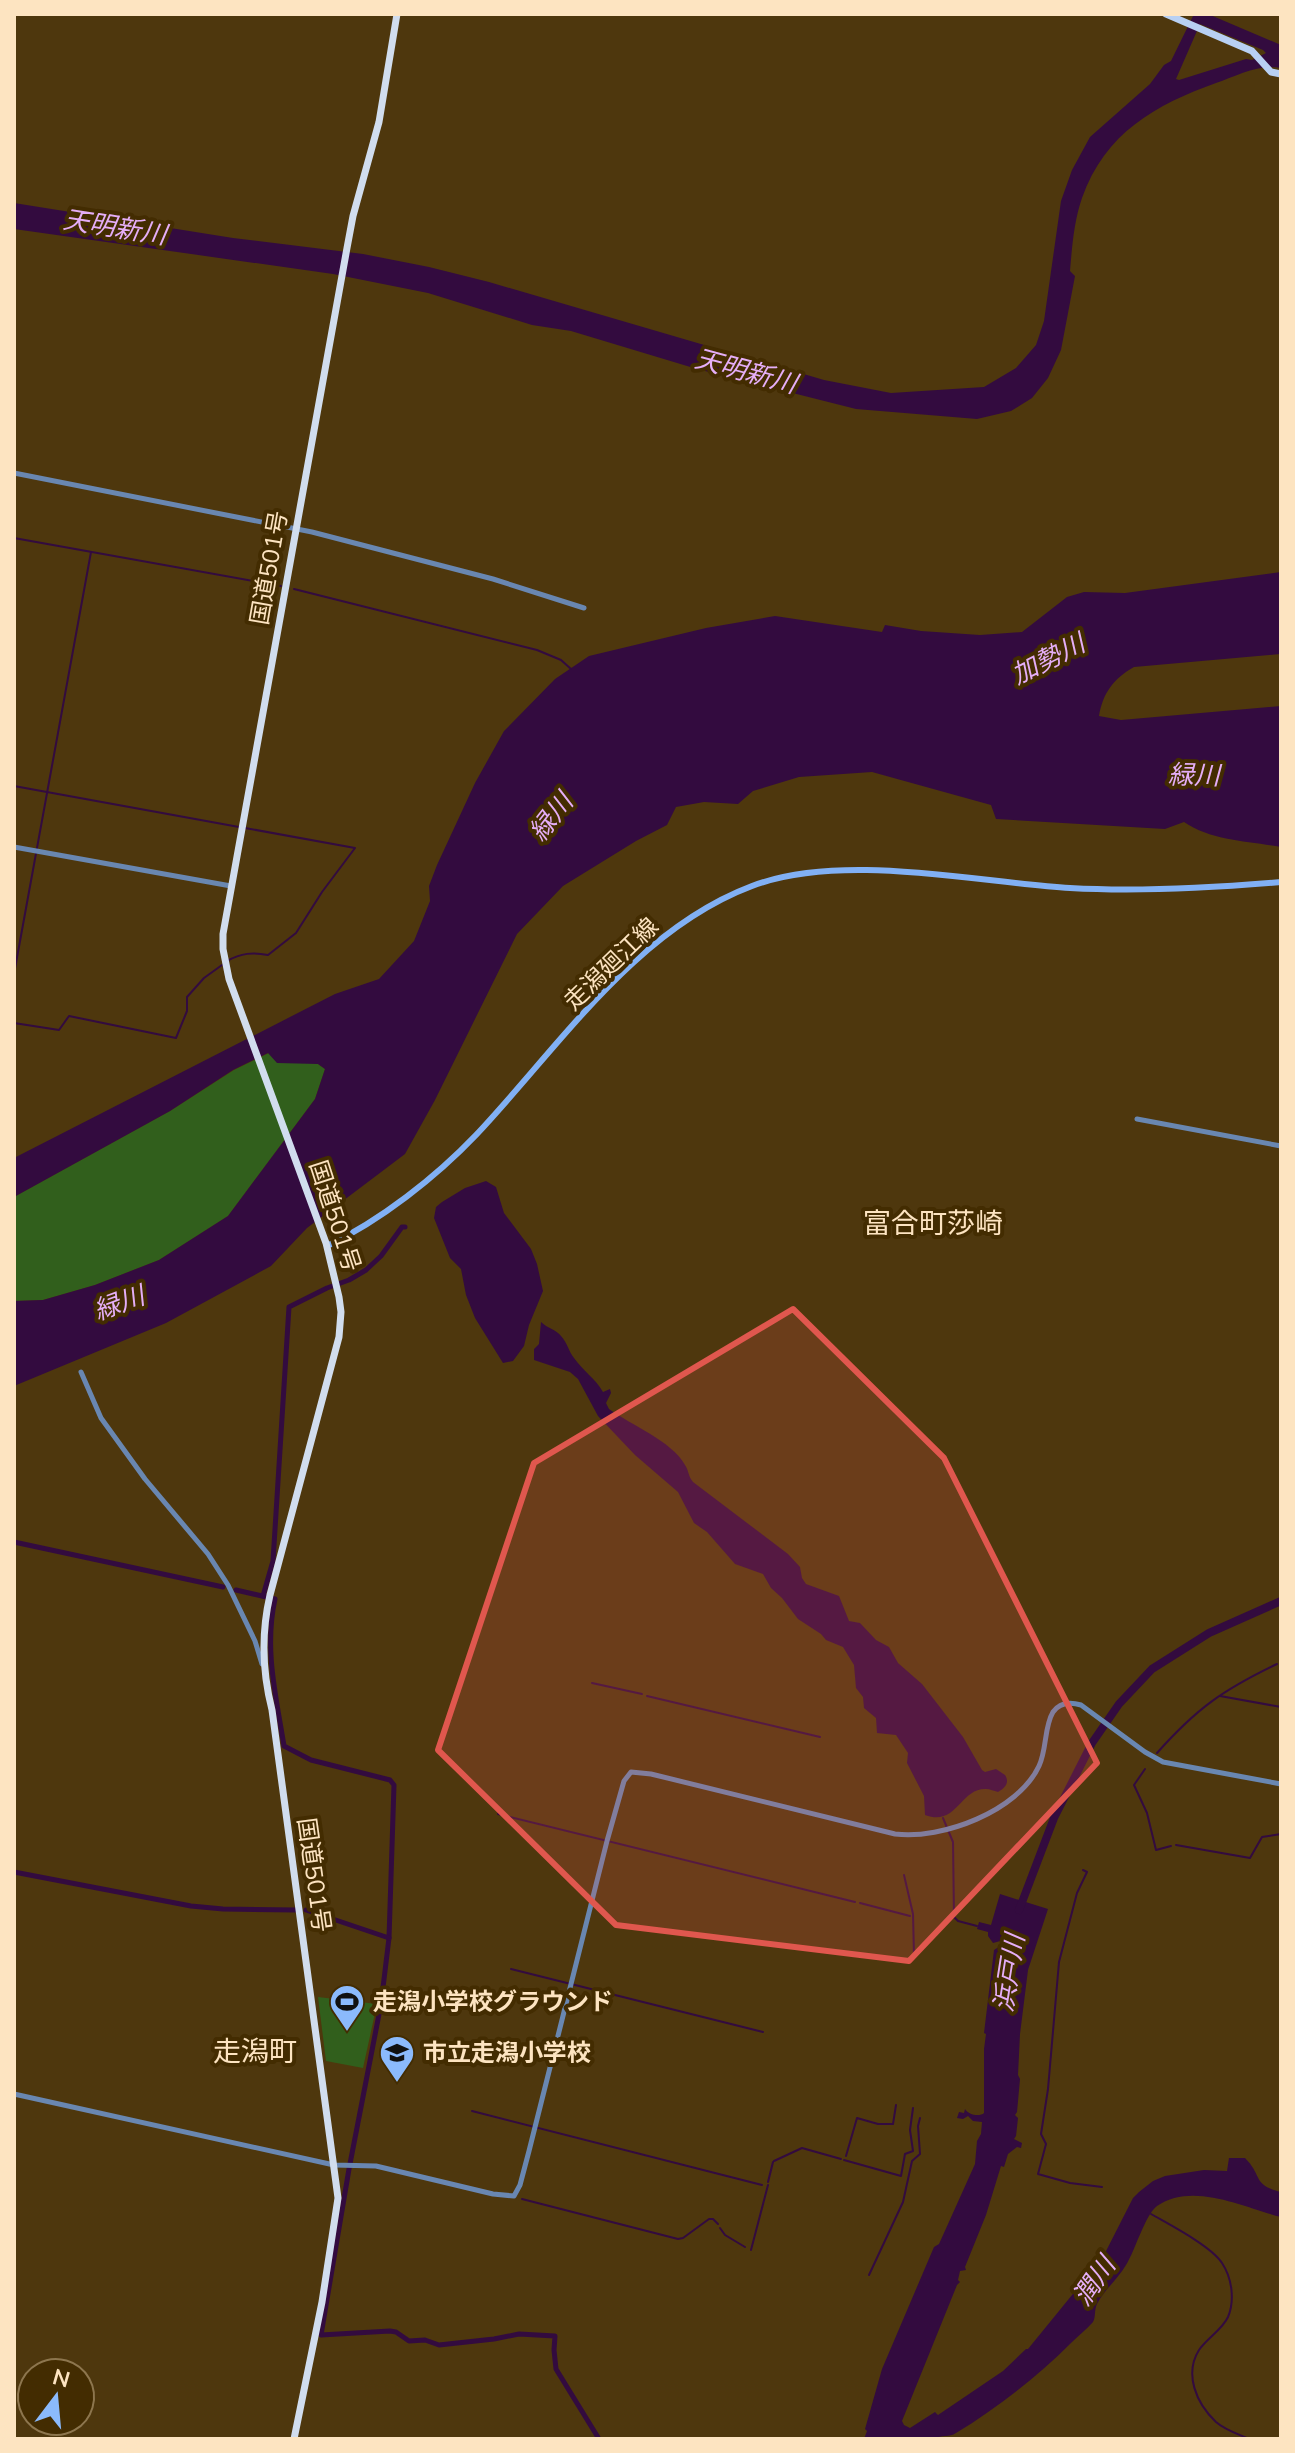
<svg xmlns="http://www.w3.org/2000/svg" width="1295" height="2453" font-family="Mulish,'Noto Sans JP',sans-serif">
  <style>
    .green { fill: #315f1c }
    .water { fill: #330b3f; fill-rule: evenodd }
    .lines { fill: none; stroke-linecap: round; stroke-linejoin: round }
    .stream { stroke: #330b3f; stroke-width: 2 }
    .canal { stroke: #330b3f; stroke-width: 5 }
    .river { stroke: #330b3f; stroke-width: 8 }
    .tertiary { stroke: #6987b1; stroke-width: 5 }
    .secondary { stroke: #81b0f4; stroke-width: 6 }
    .primary { stroke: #b8d0f3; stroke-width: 7 }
    .trunk { stroke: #d1ddee; stroke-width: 7 }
    .marked { fill: #e0574e; fill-opacity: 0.2; stroke: #e0574e; stroke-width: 6; stroke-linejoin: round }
    .labels { text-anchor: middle; stroke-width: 8; stroke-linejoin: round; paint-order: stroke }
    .street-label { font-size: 24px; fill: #fde4c1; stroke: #432c01 }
    .poi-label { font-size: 24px; font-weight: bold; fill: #fde4c1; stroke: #432c01; text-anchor: start }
    .water-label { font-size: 26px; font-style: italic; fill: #e5aef7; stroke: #432c01 }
    .quarter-label { font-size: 28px; fill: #fde4c1; stroke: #432c01 }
  </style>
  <rect width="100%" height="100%" fill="#4e370d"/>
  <g class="green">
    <path d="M269,1053L318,1064L325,1069L315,1099L228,1216L159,1260L95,1285L43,1300L14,1301V1197L170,1111L234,1070Z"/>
    <path d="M318,1997L377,2004L363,2068L326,2061Z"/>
  </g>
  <g class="water">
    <path d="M1194,14H1208L1281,45V68C1260,63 1236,76 1216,83C1155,105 1105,133 1082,198C1074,221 1072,247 1070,271L1075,276L1061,350L1048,378L1032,398L1011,411L977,419L856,409L697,369L571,331L532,325L428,293L333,274L14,229V203L233,238L363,254L429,267L489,282L824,380L891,393L984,387L1016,368L1036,345L1044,321L1061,201L1072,170L1090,137L1150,84L1164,65L1171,61ZM1200,24L1263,50L1266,53L1252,60L1246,59L1179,80L1176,79Z"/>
    <path d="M1281,572V659L1280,654L1134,667C1113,679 1103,693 1099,716L1121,720L1281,706V847C1248,841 1212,841 1184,822L1165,829L996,819L991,805L872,772L799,777L753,791L738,804L704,802L676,807L667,825L636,841L563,886L517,934L435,1100L405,1154L307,1228L271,1266L166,1323L14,1386V1301L43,1300L95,1285L159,1260L228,1216L315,1099L325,1069L318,1064L277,1063L268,1053L233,1070L170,1111L14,1197V1158L335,994L379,979L414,941L430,901L429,886L437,865L475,783L504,731L555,679L589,656L706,628L775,616L882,632L885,625L921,631L980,635L1022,632L1067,597L1084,592L1125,593Z"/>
    <path d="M486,1181L496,1187L504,1213L531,1249L537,1264L543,1291L529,1325L524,1346L513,1361L503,1363L475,1318L466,1295L461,1269L450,1258L434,1218L436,1207L442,1202L465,1188Z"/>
    <path d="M541,1322C547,1328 557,1330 561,1336C567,1342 569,1352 574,1358C583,1371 595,1378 603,1392L610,1389L611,1393L606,1403L609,1409C631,1425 672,1441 685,1465C689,1471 688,1476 693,1482L788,1554L800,1567L802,1578L806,1584L839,1596L849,1621L860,1623L876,1640L889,1647L898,1663L922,1684L963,1737L982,1770L985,1772L996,1769L1005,1775C1010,1783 1005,1788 998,1792C994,1791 990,1789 986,1789C960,1788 957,1827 925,1815L924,1796L907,1763L908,1753L896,1735L877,1733L876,1718L864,1708L863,1697L856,1688L854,1665L843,1647L826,1640L821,1634L798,1619L782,1598L771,1588L763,1574L735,1564L707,1532L694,1523L678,1492L635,1455L598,1416L578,1379L570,1372L534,1360V1349L539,1344Z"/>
    <path d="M1000,1894L1048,1909L1028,1970L1020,2034L1018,2075L1020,2079L1017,2112L1015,2115L1018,2118L1016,2136L1014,2139L1022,2143L1021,2148L1017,2147L1008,2154L1004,2167L1001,2166L986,2215L965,2267L966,2270L960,2271L958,2280L960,2282L957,2285L902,2421L904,2425L910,2428L935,2412L938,2415L1003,2371L1026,2349H1028L1103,2257L1133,2198L1139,2192L1153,2181L1165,2176L1204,2170L1227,2171L1229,2158H1245C1263,2176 1252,2185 1281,2192V2217C1245,2208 1193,2181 1157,2206C1145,2215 1135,2251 1126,2265C1118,2279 1104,2290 1097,2304C1094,2310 1096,2317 1093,2322C1087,2329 1078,2336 1071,2343C1037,2377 997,2408 956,2433C949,2438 942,2434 934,2439H864L867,2431L865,2429L882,2369L934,2247L939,2244L975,2164L977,2141L981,2134L982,2122L973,2121L968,2116L963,2119L957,2118L959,2112L964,2113L965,2109C968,2115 980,2117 984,2113V2049L986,2034L984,2033L994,1950L1005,1943L1004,1940L993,1943L988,1936V1932L977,1929L979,1922L991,1925Z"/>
  </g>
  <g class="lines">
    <g class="stream">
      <path d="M14,538L281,586"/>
      <path d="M294,589L537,650L561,660L571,669"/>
      <path d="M14,786L239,827"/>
      <path d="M227,961C241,953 253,952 268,955L296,933L322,892L355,848L245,828"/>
      <path d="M14,974L91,552"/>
      <path d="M14,1023L59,1030L69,1016L176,1038L187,1011V997L204,978L222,965"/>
      <path d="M592,1683L642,1694"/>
      <path d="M647,1696L820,1737"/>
      <path d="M1220,1696L1281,1707"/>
      <path d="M1157,1753C1197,1708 1223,1690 1277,1664"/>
      <path d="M1145,1769L1134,1785L1147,1813L1156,1850L1171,1846"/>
      <path d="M498,1814L855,1902"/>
      <path d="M943,1818L953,1842L954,1917L958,1921L977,1926"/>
      <path d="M1176,1845L1250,1858L1262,1837L1281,1834"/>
      <path d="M1083,1870L1087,1872L1077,1893L1059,1962L1048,2089L1041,2134L1046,2144L1038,2174L1070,2183L1102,2187"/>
      <path d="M904,1875L913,1914L914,1955"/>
      <path d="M860,1903L910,1916"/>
      <path d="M511,1969L763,2032"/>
      <path d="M472,2111L762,2185"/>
      <path d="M846,2156L857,2118L878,2124H893L896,2105"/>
      <path d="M844,2160L901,2176L905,2154L913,2151L910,2130L913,2108"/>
      <path d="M774,2161L802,2148L841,2159"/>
      <path d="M768,2182L773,2162"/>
      <path d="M522,2199L678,2239L683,2238L709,2219H713L718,2224"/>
      <path d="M1151,2214C1170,2225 1211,2246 1222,2263C1232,2278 1235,2300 1228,2317C1222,2330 1207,2338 1199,2350C1184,2374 1196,2403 1216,2422C1225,2430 1238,2434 1249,2439"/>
      <path d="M720,2228L725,2235L745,2247"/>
      <path d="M751,2250L768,2185"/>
      <path d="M869,2275L903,2202L912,2161L920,2154L918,2126L920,2118"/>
    </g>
    <g class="canal">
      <path d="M14,1542L223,1587"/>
      <path d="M236,1590L275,1599C264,1649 276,1696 284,1746L311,1760L390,1780L394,1785L389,1938L381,2004L349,2169L321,2335L390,2331L396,2332L409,2341L425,2340L439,2345L494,2339L519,2334L555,2336L554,2350L556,2369L599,2439"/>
      <path d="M263,1596L273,1561L289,1307L327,1288L349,1280L366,1270L381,1256L402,1227H405"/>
      <path d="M14,1872L191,1906L223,1909L296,1910"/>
      <path d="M306,1910L389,1938"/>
    </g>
    <path class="river" d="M1019,1910L1054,1818L1092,1743L1119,1704L1152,1669L1209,1633L1281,1601"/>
    <g class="tertiary">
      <path d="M14,473L312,532L493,579L584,608"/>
      <path d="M14,847L231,886"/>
      <path d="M1137,1119L1281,1146"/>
      <path d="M81,1372L101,1418L145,1479L208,1554L228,1585L255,1641L262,1664"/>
      <path d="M14,2094L334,2165L376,2166L493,2194L514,2196L520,2185L529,2151L607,1841L624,1781L631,1772L651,1774L895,1834C942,1840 1018,1811 1039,1766C1047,1749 1044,1727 1053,1712C1060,1702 1071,1702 1081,1705L1145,1752L1163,1762L1281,1784"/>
    </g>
    <path class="secondary" d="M327,1246C380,1221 436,1177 476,1135C559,1047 635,930 752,886C842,852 974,882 1070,888C1140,892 1211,888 1281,882"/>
    <path class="primary" d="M1166,14L1252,51L1271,72L1281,74"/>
    <path class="trunk" d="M294,2439L322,2302L338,2198L272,1710C262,1671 261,1634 270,1595L339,1337L341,1312L339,1297L326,1243L229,979L223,949V934L347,248L353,216L379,122L397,14"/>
  </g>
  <path class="marked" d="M793,1309L944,1458L1097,1763L909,1961L616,1925L438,1750L534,1463Z"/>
  <defs>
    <symbol id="stadium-pin" viewBox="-11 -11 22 30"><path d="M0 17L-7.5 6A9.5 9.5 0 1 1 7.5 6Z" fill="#8bbafc" stroke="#432c01"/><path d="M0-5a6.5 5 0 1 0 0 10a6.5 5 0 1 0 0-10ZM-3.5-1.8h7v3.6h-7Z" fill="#111"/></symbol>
    <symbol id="school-pin" viewBox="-11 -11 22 30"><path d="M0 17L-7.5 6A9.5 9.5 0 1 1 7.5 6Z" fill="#8bbafc" stroke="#432c01"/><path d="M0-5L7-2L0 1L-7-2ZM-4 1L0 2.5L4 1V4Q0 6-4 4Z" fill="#111"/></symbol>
  </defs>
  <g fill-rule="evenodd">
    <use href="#stadium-pin" x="327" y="1982" width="40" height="54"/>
    <use href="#school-pin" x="377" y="2033" width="40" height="54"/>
  </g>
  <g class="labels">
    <g class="street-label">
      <text transform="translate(269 568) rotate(-80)" y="8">国道501号</text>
      <text transform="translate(611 964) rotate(-44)" y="8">走潟廻江線</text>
      <text transform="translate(335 1216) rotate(72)" y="8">国道501号</text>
      <text transform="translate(314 1875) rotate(82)" y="8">国道501号</text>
    </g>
    <g class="poi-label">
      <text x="373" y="2010">走潟小学校グラウンド</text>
      <text x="423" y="2061">市立走潟小学校</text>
    </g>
    <g class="water-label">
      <text transform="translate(115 227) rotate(9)" y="9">天明新川</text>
      <text transform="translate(746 371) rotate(15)" y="9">天明新川</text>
      <text transform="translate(1048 659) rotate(-27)" y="9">加勢川</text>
      <text transform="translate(1194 775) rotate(1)" y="9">緑川</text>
      <text transform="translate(551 817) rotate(-52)" y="9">緑川</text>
      <text transform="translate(119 1303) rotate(-20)" y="9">緑川</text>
      <text transform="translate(1009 1973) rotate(-81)" y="9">浜戸川</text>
      <text transform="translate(1094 2281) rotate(-55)" y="9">潤川</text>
    </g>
    <g class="quarter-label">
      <text x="933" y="1233">富合町莎崎</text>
      <text x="255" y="2061">走潟町</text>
    </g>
  </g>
  <rect width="1295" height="2453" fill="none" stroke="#fde4c1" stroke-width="32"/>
  <g transform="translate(56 2397) rotate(16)"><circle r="38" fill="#432c01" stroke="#8d764e" stroke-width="2"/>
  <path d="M0-6L14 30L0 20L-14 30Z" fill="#8bbafc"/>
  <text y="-12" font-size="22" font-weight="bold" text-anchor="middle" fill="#fde4c1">N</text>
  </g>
</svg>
